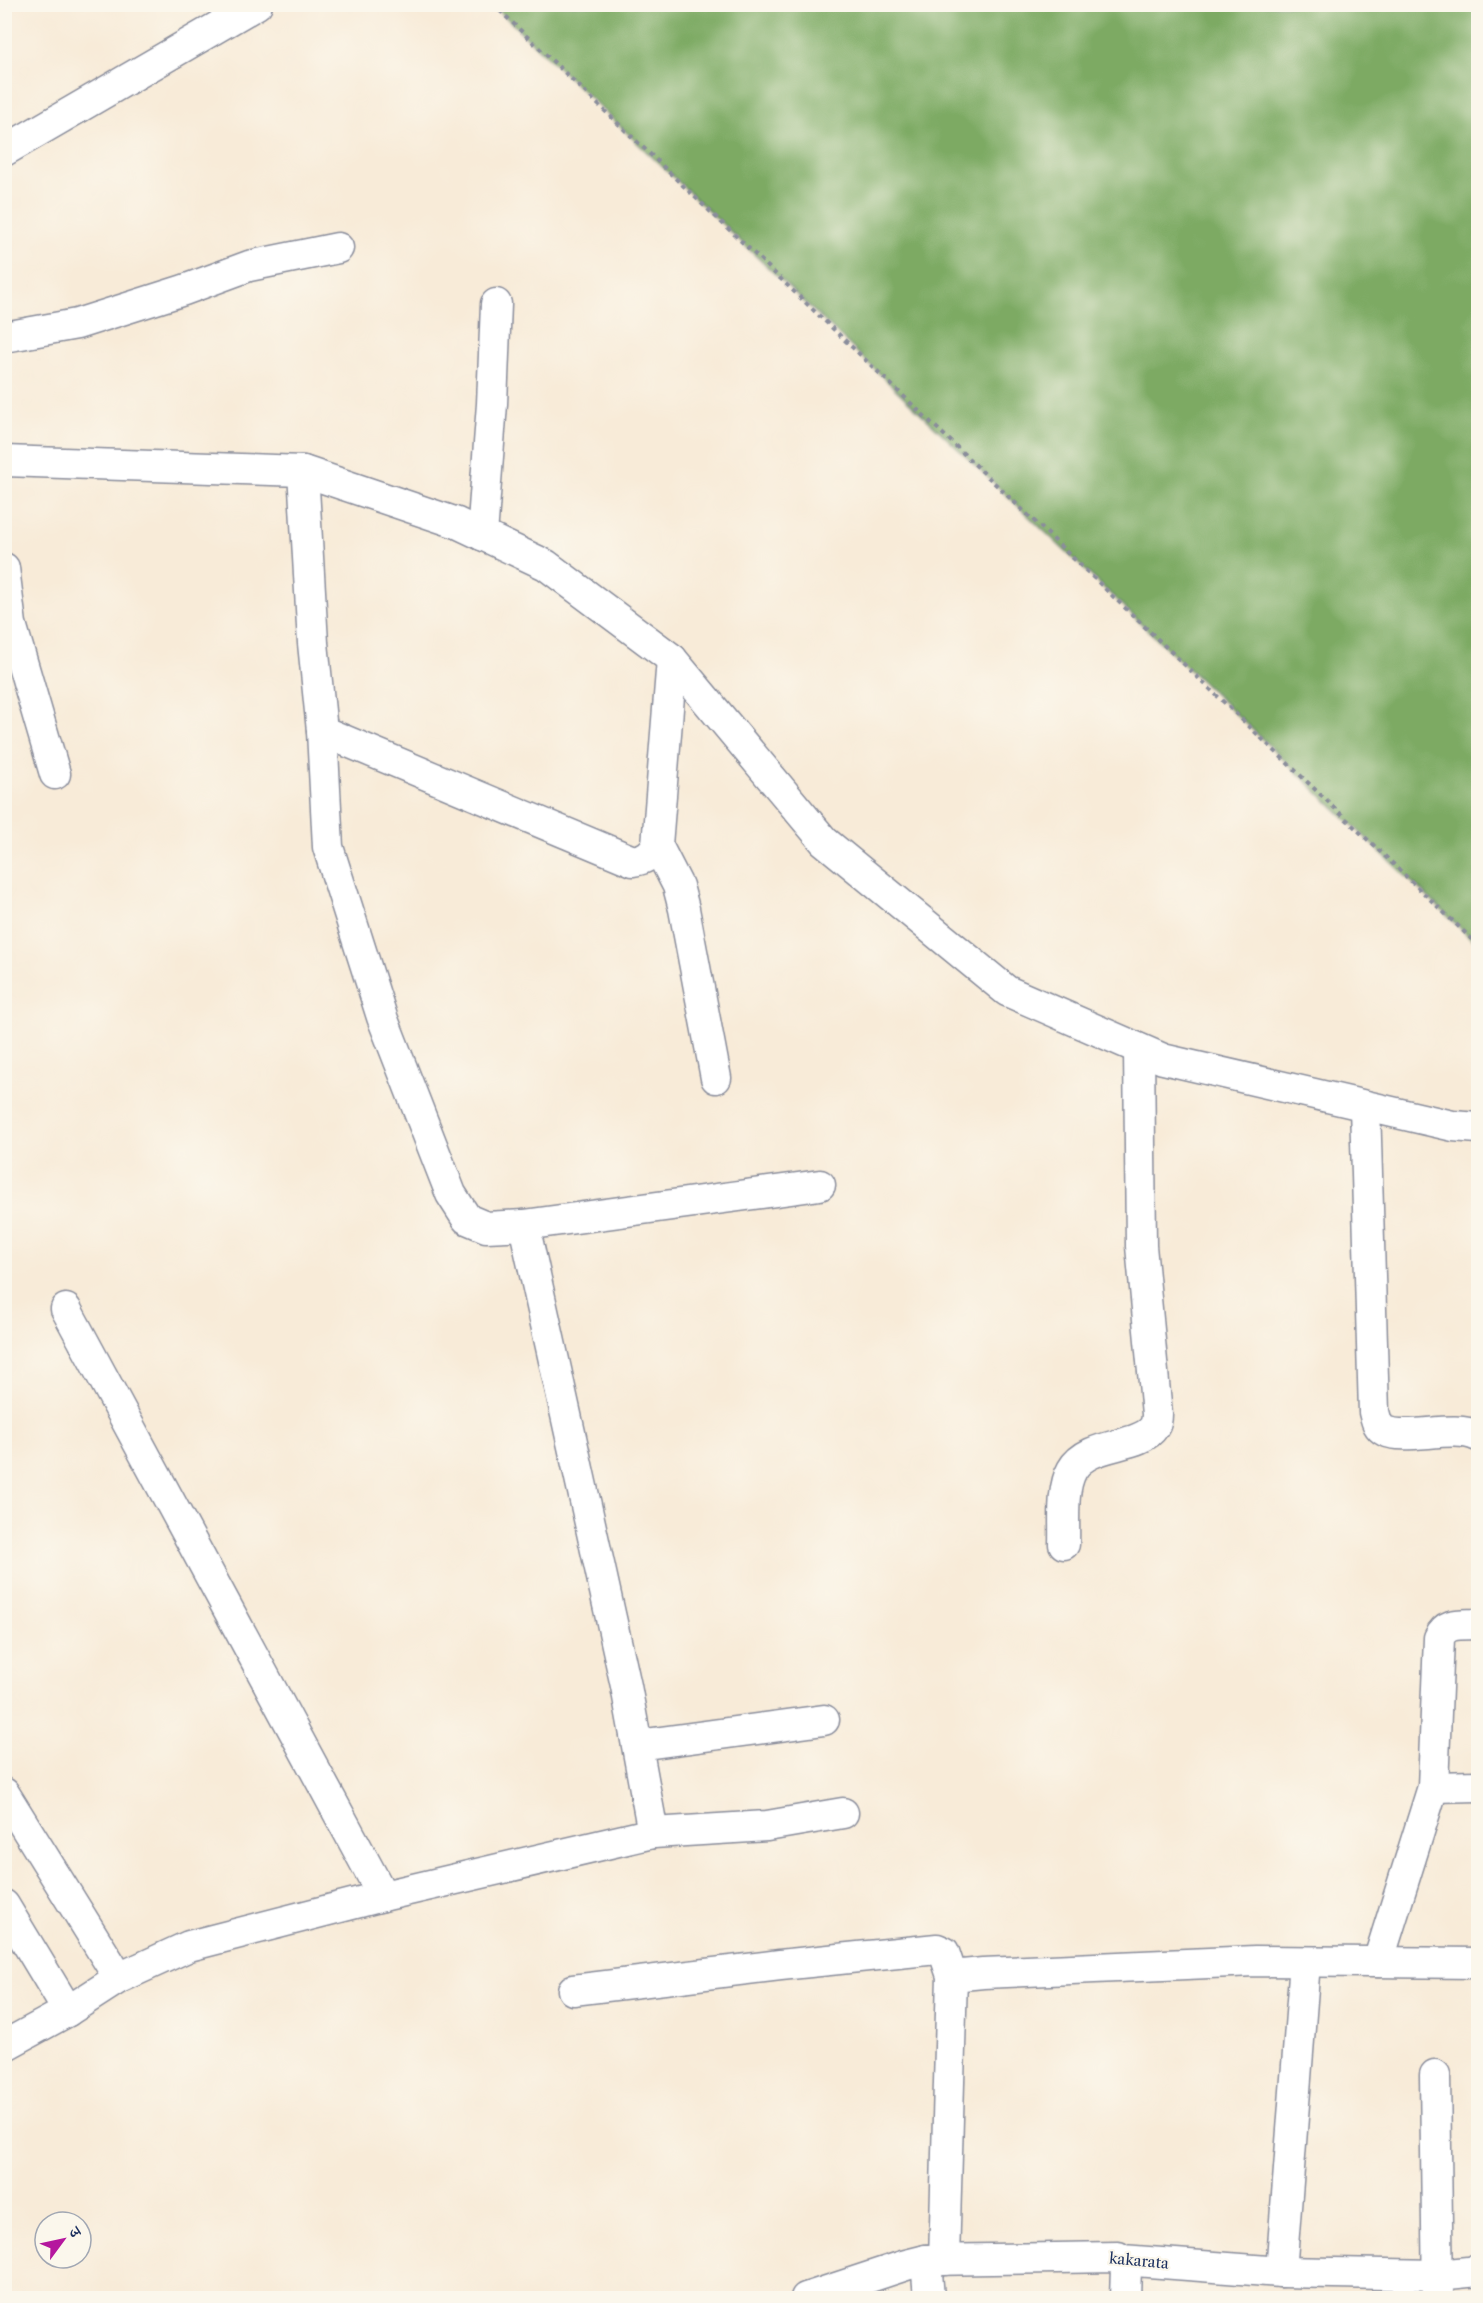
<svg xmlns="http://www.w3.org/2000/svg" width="1483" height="2303" font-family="'Libre Caslon Text','Noto Serif Devanagari',serif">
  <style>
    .forest { fill: #7daa63; stroke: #4c6c60; stroke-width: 1.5 }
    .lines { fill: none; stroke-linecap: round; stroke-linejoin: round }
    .street-casing { stroke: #8a8d9b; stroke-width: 33 }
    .path { stroke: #8a8d9b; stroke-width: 4; stroke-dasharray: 4.5 4.5; stroke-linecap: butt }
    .street { stroke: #fff; stroke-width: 30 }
    .labels { text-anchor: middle; stroke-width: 4.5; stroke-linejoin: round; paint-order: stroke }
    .street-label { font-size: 15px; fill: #1b2f5e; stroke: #fbf7ec }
  </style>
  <rect width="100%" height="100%" fill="#fbf7ec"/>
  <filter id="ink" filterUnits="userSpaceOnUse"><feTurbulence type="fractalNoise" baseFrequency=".0167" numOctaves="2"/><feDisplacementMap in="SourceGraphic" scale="12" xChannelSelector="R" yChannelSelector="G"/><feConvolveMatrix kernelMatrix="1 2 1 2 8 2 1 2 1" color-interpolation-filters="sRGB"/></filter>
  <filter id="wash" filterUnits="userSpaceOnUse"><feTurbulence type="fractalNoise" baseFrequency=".008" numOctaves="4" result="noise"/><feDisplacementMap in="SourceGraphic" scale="24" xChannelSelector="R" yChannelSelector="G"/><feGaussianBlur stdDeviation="1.35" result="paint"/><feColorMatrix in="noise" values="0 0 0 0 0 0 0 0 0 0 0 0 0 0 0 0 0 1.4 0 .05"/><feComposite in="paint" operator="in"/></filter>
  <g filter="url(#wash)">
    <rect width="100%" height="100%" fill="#f8ebd8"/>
    <path class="forest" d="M493,5H1478V945Z"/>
  </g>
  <g filter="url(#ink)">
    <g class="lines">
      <defs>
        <g id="street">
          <path d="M4,151L257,4"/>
          <path d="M4,337L77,324L184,290L249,266L338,248"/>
          <path d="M4,461L303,471L457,523L546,565L672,659L824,841L1007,991L1163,1059L1453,1126L1478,1128"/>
          <path d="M303,471L313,643L322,731L328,847L382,1017L451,1194L467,1219L486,1227L524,1225L820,1185"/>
          <path d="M482,535L492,404L496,304"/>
          <path d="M4,568L11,624L55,774"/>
          <path d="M322,731L633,861C645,859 650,856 657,845L672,659"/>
          <path d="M657,845L678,886L684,909L716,1078"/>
          <path d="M1365,1106L1374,1412C1376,1419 1377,1427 1385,1431C1407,1441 1453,1424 1478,1436"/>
          <path d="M524,1225L626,1686L653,1833"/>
          <path d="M66,1309L383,1896"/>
          <path d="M1064,1544C1065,1522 1061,1490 1072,1470C1088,1441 1140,1449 1154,1427C1156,1424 1157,1419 1157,1414L1141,1246L1139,1049"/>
          <path d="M638,1745L824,1720"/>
          <path d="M1433,1787L1478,1786"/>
          <path d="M4,1793L119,1978"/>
          <path d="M4,1905L68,2011"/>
          <path d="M1378,1962L1433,1787L1439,1638C1446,1621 1461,1625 1478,1624"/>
          <path d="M952,1976L983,1973L1255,1961L1478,1963"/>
          <path d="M573,1990L780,1965L937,1949L944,1952L952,1976L944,2260"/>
          <path d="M4,2046L68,2011L119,1978L189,1946L383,1896L653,1833L767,1826L843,1813"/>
          <path d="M1435,2075L1438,2298"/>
          <path d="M926,2260L929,2298"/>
          <path d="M1122,2260L1126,2268L1125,2298"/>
          <path d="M1281,2272L1305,1962"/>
          <path d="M806,2298L906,2265L926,2260L1118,2257L1122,2260L1281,2272L1438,2275L1478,2271"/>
        </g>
      </defs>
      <use href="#street" class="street-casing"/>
      <path class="path" d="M493,4L1478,945"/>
      <use href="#street" class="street"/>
    </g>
  </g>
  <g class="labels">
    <g class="street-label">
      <text transform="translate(1139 2261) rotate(5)" y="5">kakarata</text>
    </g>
  </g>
  <rect width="1483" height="2303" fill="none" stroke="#fbf7ec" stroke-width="24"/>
  <g transform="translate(63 2240) rotate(57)"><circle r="28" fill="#fbf7ec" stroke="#a1a7b3" stroke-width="1.5"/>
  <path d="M0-4.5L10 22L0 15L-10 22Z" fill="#b5179e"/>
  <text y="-9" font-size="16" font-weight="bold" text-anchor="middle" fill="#1b2f5e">उ</text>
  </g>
</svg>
